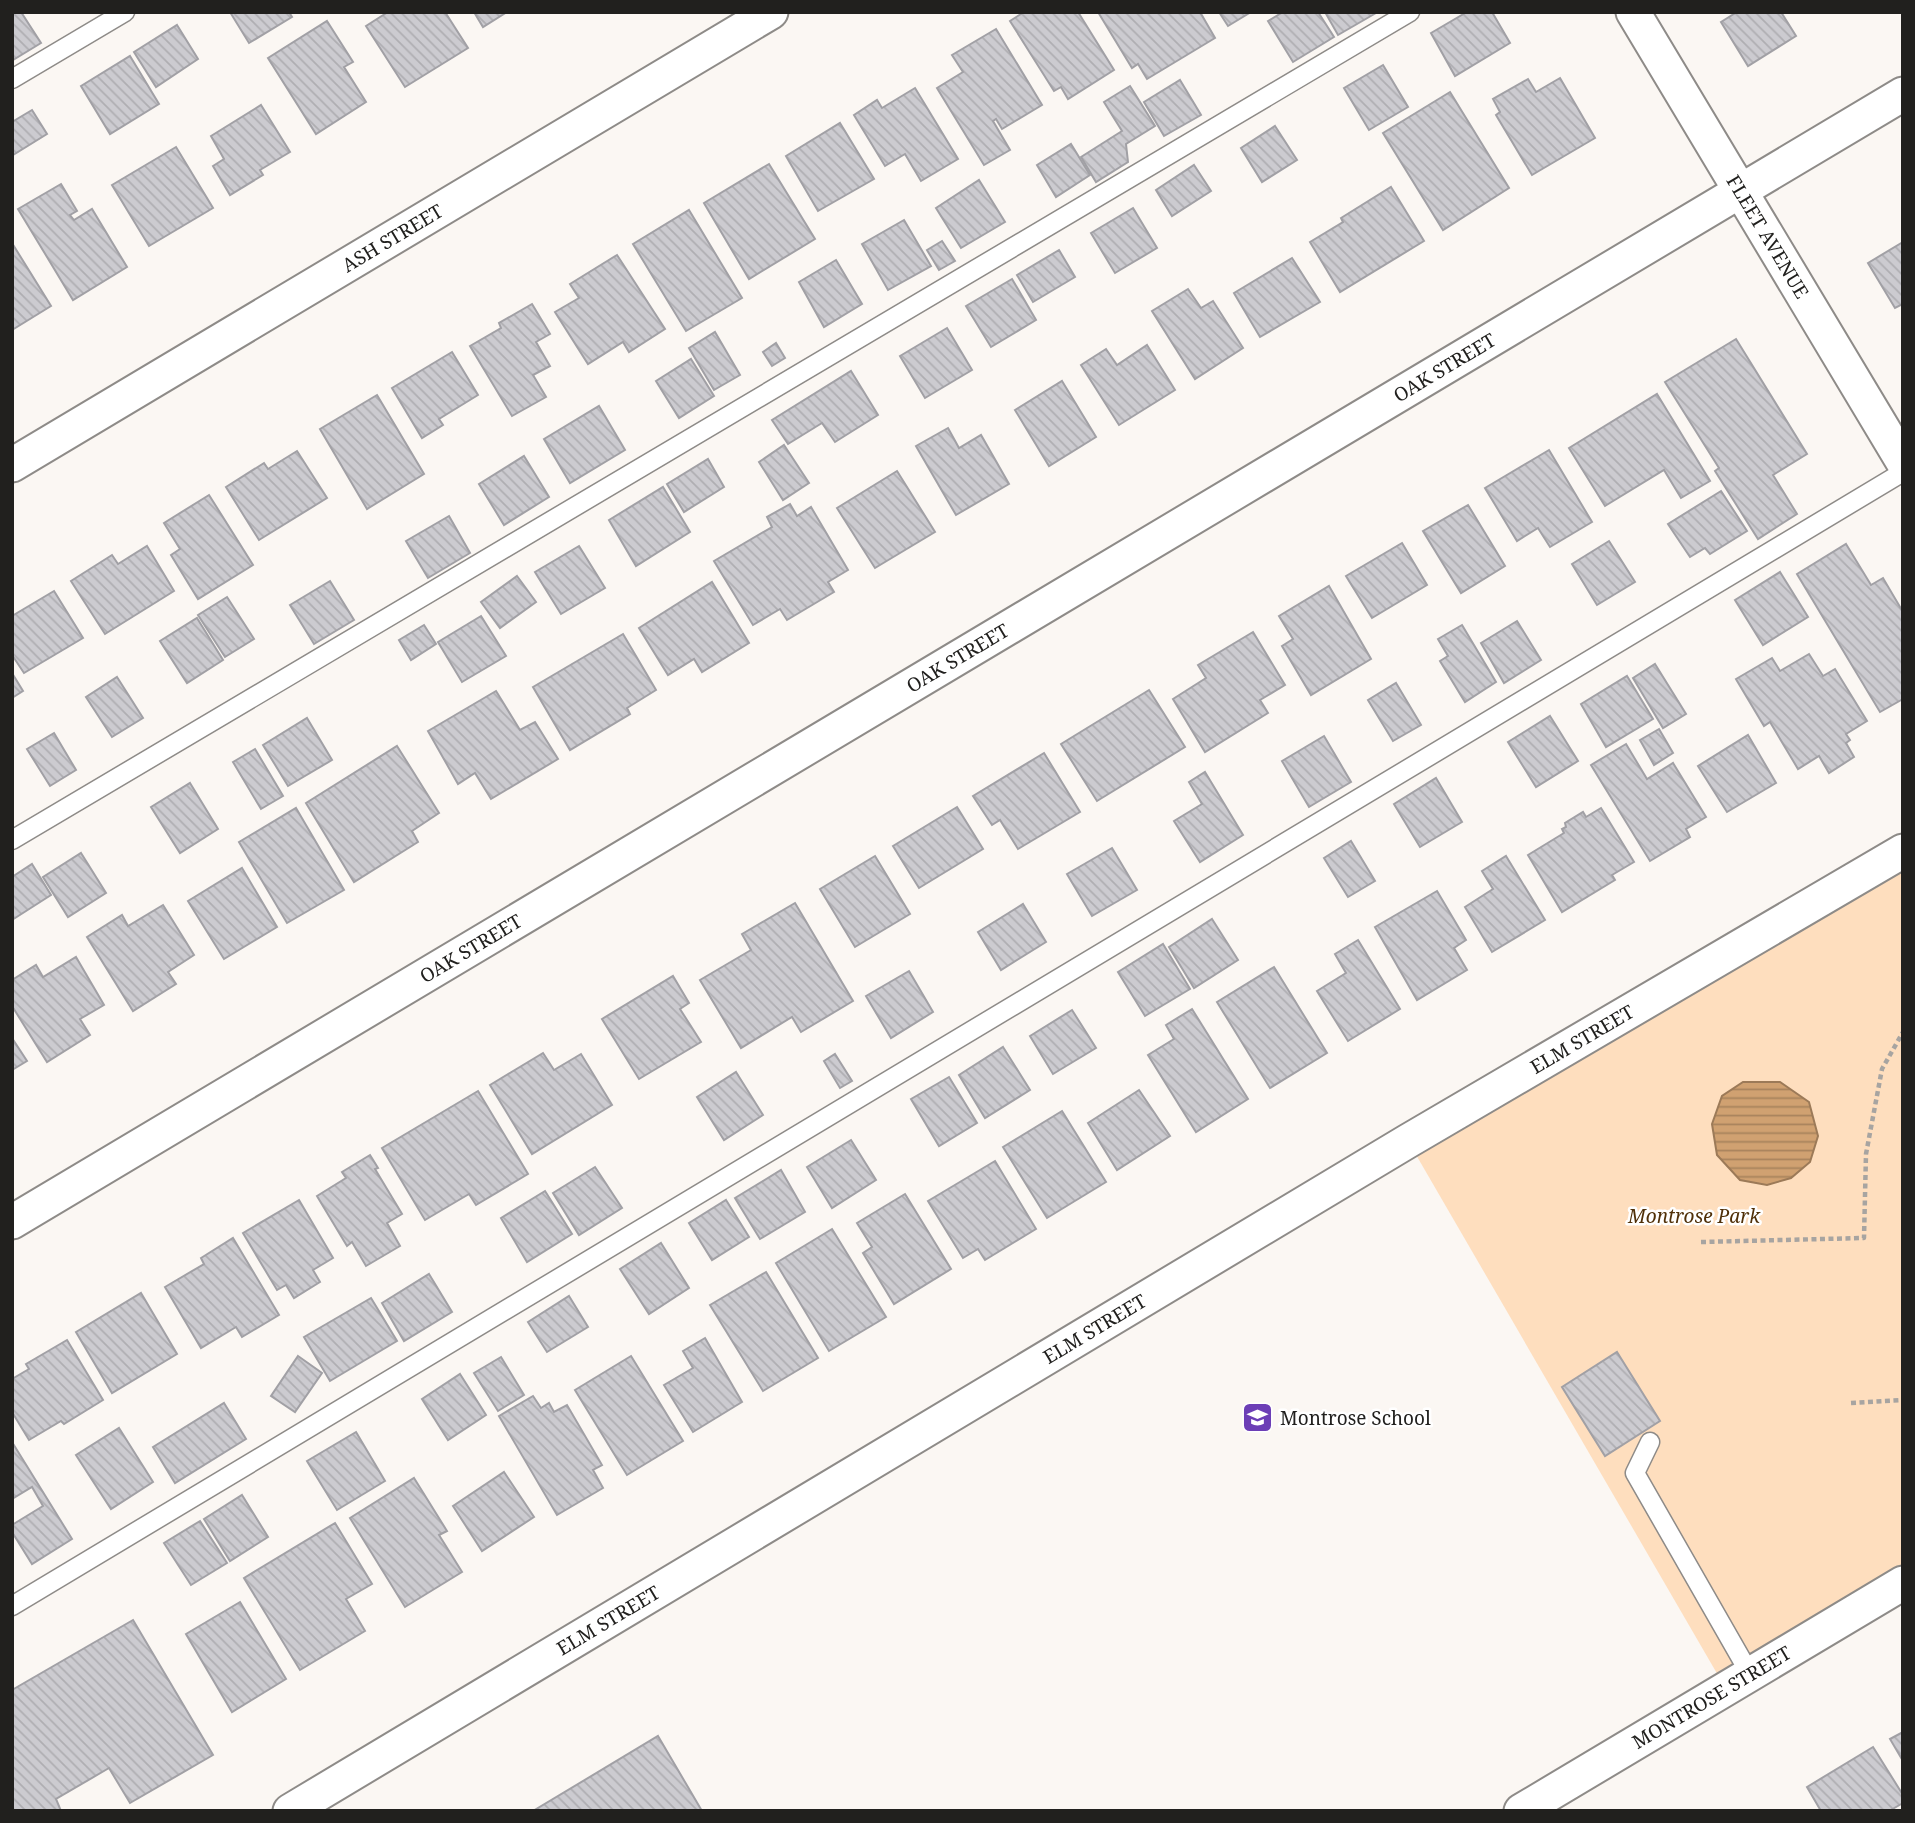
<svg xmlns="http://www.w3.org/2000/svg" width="1915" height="1823" font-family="'Noto Serif',serif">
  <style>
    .park { fill: #fedebe }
    .water { fill: url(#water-rules); stroke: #9c7a58; stroke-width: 2 }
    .building { fill: url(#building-back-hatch); stroke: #a1a0a5; stroke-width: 2 }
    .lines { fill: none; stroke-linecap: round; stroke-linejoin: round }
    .lane-casing { stroke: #8e8b88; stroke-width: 21 }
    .street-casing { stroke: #8e8b88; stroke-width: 37 }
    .path { stroke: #a7a4a1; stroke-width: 4.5; stroke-dasharray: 5 3.5; stroke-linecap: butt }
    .lane { stroke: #fff; stroke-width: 18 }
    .street { stroke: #fff; stroke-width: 33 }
    .labels { text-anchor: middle; stroke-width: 5; stroke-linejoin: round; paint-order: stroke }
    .street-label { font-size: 19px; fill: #21201e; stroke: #fff }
    .park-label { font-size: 19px; font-style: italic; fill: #503008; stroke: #fff }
    .poi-label { font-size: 19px; fill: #21201e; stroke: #fff; text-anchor: start }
  </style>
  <defs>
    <pattern id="water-rules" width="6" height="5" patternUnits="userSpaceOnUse" patternTransform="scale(1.75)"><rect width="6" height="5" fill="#d0a171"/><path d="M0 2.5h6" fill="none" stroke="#a8835c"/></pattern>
    <pattern id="building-back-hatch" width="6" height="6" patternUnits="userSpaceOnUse" patternTransform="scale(1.75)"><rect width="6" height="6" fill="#cccbd0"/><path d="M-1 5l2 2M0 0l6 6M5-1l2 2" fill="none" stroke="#afaeb2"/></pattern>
  </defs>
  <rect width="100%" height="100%" fill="#fbf7f3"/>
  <path class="park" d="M1903,850V1583L1726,1689L1408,1141Z"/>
  <path class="water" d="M1743,1082H1780L1809,1102L1818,1136L1810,1162L1791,1178L1767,1185L1740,1180L1717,1155L1712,1124L1722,1096Z"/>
  <g class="building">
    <path d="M12,12H21L41,43L13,60Z"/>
    <path d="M230,12H289L292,17L249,43Z"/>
    <path d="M388,12H445L468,48L405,87L366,26Z"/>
    <path d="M474,12H507L483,27Z"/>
    <path d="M1024,12H1078L1114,70L1068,99L1061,87L1054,91L1010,21Z"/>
    <path d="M1098,12H1200L1215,38L1147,79L1138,64L1132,68Z"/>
    <path d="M1219,12H1251L1228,26Z"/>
    <path d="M1283,12H1318L1334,37L1293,62L1268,21Z"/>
    <path d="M1325,12H1376V13L1338,35Z"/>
    <path d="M1467,12H1492L1510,43L1455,76L1431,33Z"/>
    <path d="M1737,12H1781L1796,36L1748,66L1721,22Z"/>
    <path d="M327,21L353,62L344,67L366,102L316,134L268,58Z"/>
    <path d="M177,25L198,59L156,87L134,52Z"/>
    <path d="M996,29L1042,105L1002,129L996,119L993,121L1010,150L984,165L937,88L963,72L952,55Z"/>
    <path d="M130,56L159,104L110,134L81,86Z"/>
    <path d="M1383,65L1408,107L1369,130L1344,88Z"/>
    <path d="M1560,78L1595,138L1532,175L1496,115L1500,112L1493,99L1528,79L1536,92Z"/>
    <path d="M1180,80L1201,115L1164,136L1144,102Z"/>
    <path d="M1130,86L1155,126L1126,144L1128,162L1096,182L1081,157L1122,131L1104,102Z"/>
    <path d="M915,88L958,159L921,181L905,154L885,166L854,115L877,100L882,108Z"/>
    <path d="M1450,92L1509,188L1443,230L1383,133Z"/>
    <path d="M261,105L290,152L260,170L263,175L230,195L213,166L224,159L211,136Z"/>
    <path d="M32,110L47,134L13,155L12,122Z"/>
    <path d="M840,123L874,179L818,211L786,156Z"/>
    <path d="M1275,126L1297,160L1262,182L1241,148Z"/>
    <path d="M1071,144L1090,175L1056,197L1037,165Z"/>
    <path d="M176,147L213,208L149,246L112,185Z"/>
    <path d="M769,164L815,239L749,279L704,203Z"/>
    <path d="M1194,165L1211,191L1172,216L1156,190Z"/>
    <path d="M979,180L1005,222L961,248L936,208Z"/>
    <path d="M61,184L77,211L70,215L74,220L92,209L127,267L73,300L18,209Z"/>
    <path d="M1391,187L1424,241L1340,292L1310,242L1343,222L1341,218Z"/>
    <path d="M1133,208L1157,248L1115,273L1091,233Z"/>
    <path d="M689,210L742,298L686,331L633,244Z"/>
    <path d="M904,220L931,266L888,290L862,244Z"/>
    <path d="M942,241L955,261L939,270L927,250Z"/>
    <path d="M1903,242V304L1895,308L1868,263Z"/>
    <path d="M12,243L51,306L12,330Z"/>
    <path d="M1059,250L1075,277L1033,302L1017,275Z"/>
    <path d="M617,255L665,329L629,352L623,342L588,364L555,312L579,298L570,284Z"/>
    <path d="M1292,258L1320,302L1260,337L1234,293Z"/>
    <path d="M836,260L862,304L824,327L799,282Z"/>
    <path d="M1012,279L1036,320L991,347L966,306Z"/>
    <path d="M1188,289L1201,308L1213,301L1243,348L1195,379L1152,311Z"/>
    <path d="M532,304L550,334L536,342L550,366L533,375L546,397L512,416L470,346L501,328L499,323Z"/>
    <path d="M947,328L972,370L925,398L900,356Z"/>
    <path d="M715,332L740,375L714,390L689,348Z"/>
    <path d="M1736,339L1807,454L1773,475L1797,514L1758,539L1715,471L1719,468L1665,382Z"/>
    <path d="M776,343L785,358L772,366L763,352Z"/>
    <path d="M1147,345L1175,390L1119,425L1081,365L1106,349L1117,365Z"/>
    <path d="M452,352L478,395L439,419L443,425L422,438L392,388Z"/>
    <path d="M691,359L714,396L679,418L656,381Z"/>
    <path d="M851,371L878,415L835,442L822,423L788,444L772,420Z"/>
    <path d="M1062,381L1096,437L1049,466L1015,410Z"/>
    <path d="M1657,394L1710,481L1681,498L1664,470L1605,506L1569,448Z"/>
    <path d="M377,395L424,474L367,509L320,429Z"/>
    <path d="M599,406L625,450L570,483L544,439Z"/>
    <path d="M948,428L959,448L981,435L1009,484L956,515L916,446Z"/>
    <path d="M784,445L809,483L783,500L759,462Z"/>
    <path d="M1549,450L1592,522L1550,547L1538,528L1517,541L1485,488Z"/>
    <path d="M297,451L327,498L259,540L226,487L264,463L268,469Z"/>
    <path d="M524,456L549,497L504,525L479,484Z"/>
    <path d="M708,459L724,487L684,512L667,484Z"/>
    <path d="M897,471L935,532L875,568L837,508Z"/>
    <path d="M663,487L690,532L636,566L609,520Z"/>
    <path d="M1721,491L1747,531L1710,554L1705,548L1690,557L1668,524Z"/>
    <path d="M209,495L253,565L198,599L171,555L180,549L164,523Z"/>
    <path d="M790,504L797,516L811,507L848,570L828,582L834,592L787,620L780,609L753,625L714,561L772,527L767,517Z"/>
    <path d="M1468,505L1505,566L1461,593L1423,531Z"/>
    <path d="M449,516L470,553L428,578L406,541Z"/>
    <path d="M1609,541L1635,582L1597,605L1572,564Z"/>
    <path d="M1402,543L1427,585L1372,618L1346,576Z"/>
    <path d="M1846,544L1871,585L1883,578L1903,612V699L1880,712L1797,574Z"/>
    <path d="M147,546L174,591L105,634L71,581L112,555L118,564Z"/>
    <path d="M579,546L605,588L561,614L535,572Z"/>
    <path d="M1780,572L1808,617L1763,645L1735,600Z"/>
    <path d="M517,576L536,602L500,628L481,602Z"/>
    <path d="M330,581L354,620L314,644L290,605Z"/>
    <path d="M712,582L749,643L702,672L694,659L668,675L639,628Z"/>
    <path d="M1329,586L1371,659L1311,695L1282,646L1293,639L1279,616Z"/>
    <path d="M54,591L83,638L24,673L12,655V616Z"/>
    <path d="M227,597L254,639L225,657L198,615Z"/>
    <path d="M481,616L506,656L462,682L438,642Z"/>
    <path d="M197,618L223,660L187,683L160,641Z"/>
    <path d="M1517,621L1541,660L1504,683L1481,643Z"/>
    <path d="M424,625L436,644L411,660L399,640Z"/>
    <path d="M1462,625L1496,682L1465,702L1440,661L1448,656L1438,639Z"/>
    <path d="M1253,632L1285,685L1260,700L1268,713L1205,752L1173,699L1206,678L1198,665Z"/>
    <path d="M623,634L656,690L627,708L630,714L570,750L533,687Z"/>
    <path d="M1809,654L1823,676L1835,669L1867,721L1846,734L1850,740L1846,743L1854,757L1829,773L1819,756L1798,769L1770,722L1764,726L1736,679L1772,658L1780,671Z"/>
    <path d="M1655,664L1686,714L1663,728L1633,678Z"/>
    <path d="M12,673L23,691L12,698Z"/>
    <path d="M1627,676L1653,719L1606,747L1581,704Z"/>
    <path d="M117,677L143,718L112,737L86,697Z"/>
    <path d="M1396,683L1421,725L1393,741L1368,700Z"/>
    <path d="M1149,690L1185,747L1097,801L1061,744Z"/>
    <path d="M496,691L520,730L535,722L558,759L491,799L475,773L458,784L428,731Z"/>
    <path d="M1550,716L1578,761L1536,787L1508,742Z"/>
    <path d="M307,718L332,760L288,786L263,745Z"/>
    <path d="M1659,729L1673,753L1654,765L1640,740Z"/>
    <path d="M54,733L76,770L50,786L27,749Z"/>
    <path d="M1748,735L1776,783L1727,812L1698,766Z"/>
    <path d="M1324,736L1351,782L1309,807L1282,761Z"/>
    <path d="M1626,744L1647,779L1673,763L1706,817L1686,829L1690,837L1650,861L1591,765Z"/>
    <path d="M397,746L439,813L412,831L418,842L354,882L306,803Z"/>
    <path d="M255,749L283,796L261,809L233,762Z"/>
    <path d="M1044,753L1080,812L1018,849L1000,820L992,825L973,796Z"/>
    <path d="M1205,772L1243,835L1200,862L1174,821L1202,804L1189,782Z"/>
    <path d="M1436,778L1462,822L1420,847L1394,804Z"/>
    <path d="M190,783L218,829L180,853L151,807Z"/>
    <path d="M957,807L983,849L919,888L893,846Z"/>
    <path d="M296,808L344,890L287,923L239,842Z"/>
    <path d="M1601,808L1634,862L1612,875L1615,880L1562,912L1528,855L1564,833L1562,829L1566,827L1565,823L1583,812L1586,817Z"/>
    <path d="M1351,841L1375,881L1348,897L1324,858Z"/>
    <path d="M1112,848L1137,890L1092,916L1067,874Z"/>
    <path d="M81,853L106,893L68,917L43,877Z"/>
    <path d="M875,856L910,914L855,947L820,889Z"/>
    <path d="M1506,856L1545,920L1492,952L1465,907L1493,889L1482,871Z"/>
    <path d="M32,864L51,895L12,920V877Z"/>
    <path d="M242,868L277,927L224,959L188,901Z"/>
    <path d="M1437,891L1466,940L1454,948L1467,970L1417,1000L1375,927Z"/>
    <path d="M795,903L853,1001L801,1032L792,1017L741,1048L700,980L751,950L742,934Z"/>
    <path d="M1023,904L1046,942L1001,970L978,932Z"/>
    <path d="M163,905L194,955L168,972L176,984L133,1011L87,937L122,915L128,926Z"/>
    <path d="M1212,919L1238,960L1194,988L1169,947Z"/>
    <path d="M1358,940L1400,1009L1348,1041L1317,991L1346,973L1335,954Z"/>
    <path d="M1163,944L1190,989L1145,1016L1118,972Z"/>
    <path d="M76,957L104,1005L80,1019L90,1035L47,1062L12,1006V980L36,965L43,977Z"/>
    <path d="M1274,967L1327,1053L1270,1088L1217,1002Z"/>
    <path d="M909,971L933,1012L891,1038L866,996Z"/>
    <path d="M673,976L689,1003L680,1009L701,1042L639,1079L602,1019Z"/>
    <path d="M1192,1009L1248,1099L1196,1132L1148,1055L1174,1039L1166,1025Z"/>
    <path d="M1072,1010L1096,1048L1053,1074L1030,1036Z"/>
    <path d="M12,1038L27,1061L12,1070Z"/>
    <path d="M1003,1047L1030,1090L985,1118L959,1075Z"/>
    <path d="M543,1053L554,1070L581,1054L612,1105L532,1154L490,1085Z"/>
    <path d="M835,1054L852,1081L840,1088L824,1061Z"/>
    <path d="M736,1072L763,1115L724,1140L697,1097Z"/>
    <path d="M949,1077L977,1123L939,1146L911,1099Z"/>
    <path d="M1139,1090L1170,1136L1117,1170L1088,1123Z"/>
    <path d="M478,1091L528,1174L476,1205L469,1194L425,1220L382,1148Z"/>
    <path d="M1062,1111L1106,1182L1047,1218L1003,1147Z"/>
    <path d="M851,1140L876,1180L832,1208L807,1167Z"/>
    <path d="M370,1155L378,1168L375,1169L402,1214L387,1223L400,1246L366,1266L352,1242L347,1246L317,1196L346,1178L342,1172Z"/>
    <path d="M995,1161L1036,1229L985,1260L978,1249L963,1258L928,1201Z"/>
    <path d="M595,1167L622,1208L579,1235L553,1193Z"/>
    <path d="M781,1170L805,1212L760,1239L735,1198Z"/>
    <path d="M545,1191L572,1234L527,1262L501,1218Z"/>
    <path d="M905,1194L951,1269L894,1304L863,1253L872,1247L857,1223Z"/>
    <path d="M299,1200L333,1258L313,1270L320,1282L294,1298L286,1285L277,1290L243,1233Z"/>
    <path d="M726,1200L749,1237L712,1260L689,1223Z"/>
    <path d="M832,1229L886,1317L829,1351L776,1263Z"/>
    <path d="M233,1238L279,1315L242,1337L236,1327L201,1348L165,1287L204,1264L201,1258Z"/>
    <path d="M661,1243L689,1288L649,1314L620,1269Z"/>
    <path d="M766,1272L818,1358L763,1391L710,1305Z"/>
    <path d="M429,1274L452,1312L404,1341L382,1303Z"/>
    <path d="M141,1293L177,1354L112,1393L76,1332Z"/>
    <path d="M569,1296L588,1327L547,1352L528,1322Z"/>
    <path d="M371,1298L397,1341L330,1381L304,1337Z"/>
    <path d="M705,1338L742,1402L693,1432L664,1385L693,1368L683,1351Z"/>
    <path d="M67,1340L103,1400L64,1424L61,1421L29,1440L12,1412V1379L29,1369L26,1364Z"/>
    <path d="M1617,1352L1660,1421L1605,1456L1562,1387Z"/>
    <path d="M298,1356L322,1373L295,1412L271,1396Z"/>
    <path d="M631,1356L683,1441L627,1475L575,1390Z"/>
    <path d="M501,1357L524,1395L498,1411L474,1373Z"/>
    <path d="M460,1374L486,1415L448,1440L422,1399Z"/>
    <path d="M533,1396L541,1408L549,1403L554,1412L567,1405L602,1465L593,1470L603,1488L557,1515L499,1416Z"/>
    <path d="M224,1403L246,1439L175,1483L153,1447Z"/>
    <path d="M119,1428L153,1482L111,1509L76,1455Z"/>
    <path d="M356,1432L385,1481L337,1510L307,1461Z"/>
    <path d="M12,1442L72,1539L32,1564L12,1532V1525L43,1506L32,1487L12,1499Z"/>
    <path d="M504,1472L534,1517L482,1551L453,1506Z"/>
    <path d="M414,1478L447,1531L439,1535L462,1572L405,1607L350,1518Z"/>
    <path d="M242,1495L268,1537L230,1561L204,1519Z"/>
    <path d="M200,1521L227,1563L191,1585L164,1543Z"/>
    <path d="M335,1523L372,1584L346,1599L365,1631L300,1670L244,1578Z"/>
    <path d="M240,1602L286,1679L232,1712L186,1634Z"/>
    <path d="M133,1620L213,1755L130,1803L109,1768L56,1799L61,1811H12V1690Z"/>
    <path d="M1903,1732V1761L1890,1739Z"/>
    <path d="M658,1736L702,1811H533Z"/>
    <path d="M1873,1747L1903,1795V1803L1889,1811H1821L1807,1787Z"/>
  </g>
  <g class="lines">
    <defs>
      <g id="lane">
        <path d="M12,79L125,12"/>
        <path d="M12,840L1410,12"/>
        <path d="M1650,1442L1635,1473L1750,1674"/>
        <path d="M12,1606L1903,472"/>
      </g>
      <g id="street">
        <path id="s1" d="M1633,12L1903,462"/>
        <path id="s2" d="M12,465L771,12"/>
        <path id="s3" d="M12,1222L1903,94"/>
        <path id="s4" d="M290,1811L1408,1141L1903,851"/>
        <path id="s5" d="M1521,1811L1903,1583"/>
      </g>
    </defs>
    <use href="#lane" class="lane-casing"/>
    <use href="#street" class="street-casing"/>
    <g class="path">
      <path d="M1701,1242L1864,1238L1866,1154L1882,1069L1903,1032"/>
      <path d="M1851,1403L1903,1400"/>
    </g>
    <use href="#lane" class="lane"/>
    <use href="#street" class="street"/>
  </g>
  <defs>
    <symbol id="school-square" viewBox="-11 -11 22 22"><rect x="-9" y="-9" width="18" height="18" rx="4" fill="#6c3eb6" stroke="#fff"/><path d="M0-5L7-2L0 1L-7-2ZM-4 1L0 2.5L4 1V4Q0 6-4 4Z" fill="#fff"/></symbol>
  </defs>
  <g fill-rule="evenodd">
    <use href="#school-square" x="1240" y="1400" width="35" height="35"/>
  </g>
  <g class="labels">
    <g class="street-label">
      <text dy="7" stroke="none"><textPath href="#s2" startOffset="443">ASH STREET</textPath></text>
      <text dy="7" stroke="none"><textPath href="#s1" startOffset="262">FLEET AVENUE</textPath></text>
      <text dy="7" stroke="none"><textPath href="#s3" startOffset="1668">OAK STREET</textPath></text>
      <text dy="7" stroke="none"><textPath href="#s3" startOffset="1101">OAK STREET</textPath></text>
      <text dy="7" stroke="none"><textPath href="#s3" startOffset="534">OAK STREET</textPath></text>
      <text dy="7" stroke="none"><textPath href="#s4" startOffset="1505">ELM STREET</textPath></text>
      <text dy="7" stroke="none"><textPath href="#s4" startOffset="938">ELM STREET</textPath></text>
      <text dy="7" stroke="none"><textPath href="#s4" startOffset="371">ELM STREET</textPath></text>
      <text dy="7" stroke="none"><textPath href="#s5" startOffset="222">MONTROSE STREET</textPath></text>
    </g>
    <g class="park-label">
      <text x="1694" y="1223">Montrose Park</text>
    </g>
    <g class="poi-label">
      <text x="1280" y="1425">Montrose School</text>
    </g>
  </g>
  <rect width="1915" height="1823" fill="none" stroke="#21201e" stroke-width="28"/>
</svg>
